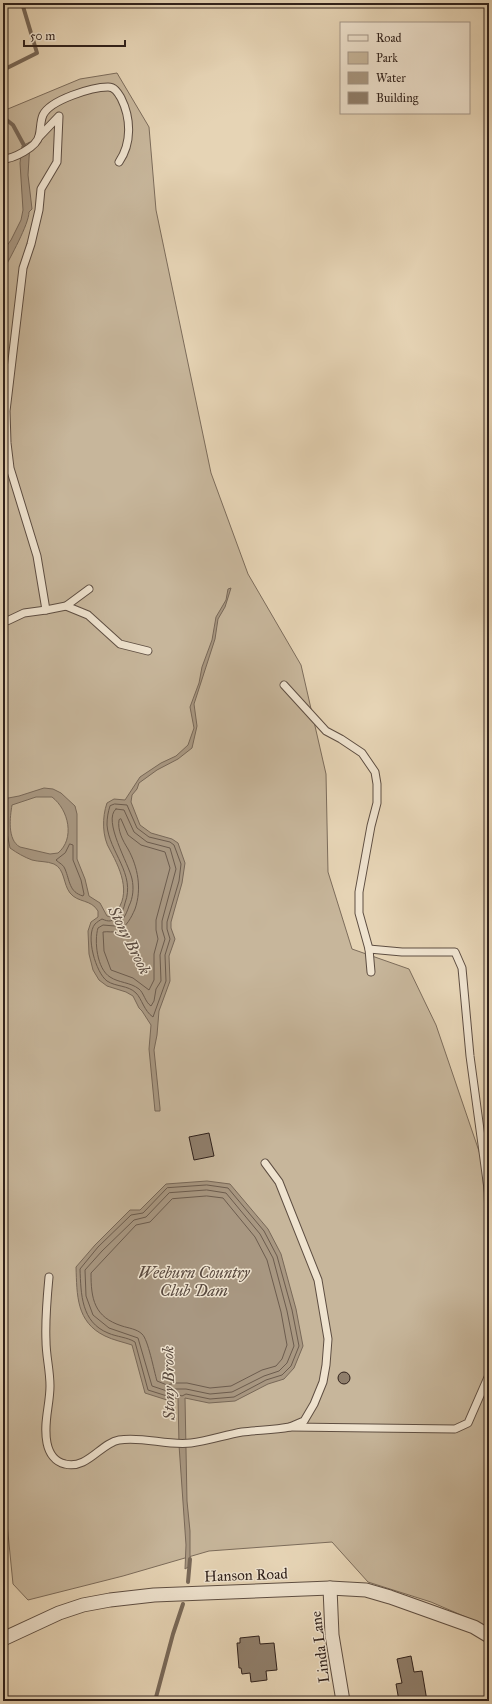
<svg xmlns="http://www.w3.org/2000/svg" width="492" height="1704" font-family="'IM FELL Great Primer',serif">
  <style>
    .green { fill: #c7b69b; stroke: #7c6c5b }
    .water { fill: #a89781; stroke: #786858; fill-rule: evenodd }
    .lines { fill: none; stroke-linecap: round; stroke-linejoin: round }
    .shore { stroke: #6c5c4e; stroke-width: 1 }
    .stream { stroke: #786858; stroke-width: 4 }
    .building { fill: #8f7e6b; stroke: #30211b }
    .service-casing { stroke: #5e4e42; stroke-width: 9 }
    .minor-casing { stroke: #5e4e42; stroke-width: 15 }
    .service { stroke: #efe3cf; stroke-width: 7 }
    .minor { stroke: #efe3cf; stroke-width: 13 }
    .labels { text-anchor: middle; stroke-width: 3; stroke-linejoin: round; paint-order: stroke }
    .street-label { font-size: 15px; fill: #30211b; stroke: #efe3cf }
    .water-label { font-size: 16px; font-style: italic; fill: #5a4a3f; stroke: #efe3cf }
  </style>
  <rect width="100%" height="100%" fill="#e6d4b5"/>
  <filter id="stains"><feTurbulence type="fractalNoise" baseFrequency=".005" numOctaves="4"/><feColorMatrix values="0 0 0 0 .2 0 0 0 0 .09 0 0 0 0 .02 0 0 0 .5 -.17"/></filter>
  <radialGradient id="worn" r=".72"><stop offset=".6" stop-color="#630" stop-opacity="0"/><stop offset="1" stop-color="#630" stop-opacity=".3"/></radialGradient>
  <path class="green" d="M117,73L149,127L156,210L211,473L248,574L301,665L326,774L328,872L352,949L409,969L436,1025L482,1160L486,1229L489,1244V1627L431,1602L368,1582L332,1542L209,1551L123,1576L28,1600L13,1584L3,1483V111L80,79Z"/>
  <g class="water">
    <path d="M30,142L28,175L32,209L29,212C29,224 10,258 3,271V251L11,240L21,220L23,210L20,163L22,146Z"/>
    <path d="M231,588L225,607L218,619L215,639L194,704L197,726L192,748L178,759L157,770L139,783L137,789L132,795L131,802L140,825L151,833L172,839L178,843L185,863L182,883L171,922V928L175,939L169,956L170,981L159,1011L157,1035L154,1050L160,1108V1111H155L149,1049L151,1025L142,1011L139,1008L133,996L126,992L107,986L99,980L93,970L89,954L88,931L91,922L98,917V911C91,899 78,903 70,893C63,884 65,869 54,864C47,861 39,862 32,860C24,857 17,853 10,848L3,813V799L19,796L44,788L53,789L61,793L75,806L77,814V859L85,879L89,896L100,903L107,916L111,917C133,898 122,872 110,850C102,837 102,817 107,803L114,799L125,800L140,777L161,763L176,756L188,745L194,728L190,707L199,683L202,667L212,640L216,617L226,600L228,589ZM36,797H52C69,810 75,839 58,853L50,854L20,847C7,840 10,817 12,805Z"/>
    <path d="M207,1181L230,1184L268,1229L281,1254L296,1309L303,1346L294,1368L284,1379L268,1384L235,1401L209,1403L185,1398L187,1501L190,1531V1566L185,1569L186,1545L179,1445L178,1398L167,1400L145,1393L132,1345C123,1342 113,1340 105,1336C76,1322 77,1295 76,1267L95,1245L130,1210H140L166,1184Z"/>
  </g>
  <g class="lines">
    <g class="shore">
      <path d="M115,804L127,805L137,828L149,837L170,842L174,845L181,864L179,881L167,922V929L170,939L165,955L166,981L153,1017C144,1011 142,999 136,993C128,985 116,987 107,981C96,973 85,936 95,924C97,922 100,920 102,919C109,922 112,922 118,916C122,913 124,908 125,903C136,874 109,852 107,825C107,818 108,812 110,806Z"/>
      <path d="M116,809L124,810L134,832L147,842L170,848L176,869L162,921V929L165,939L160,955L161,981L156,989L154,1001L151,1006C145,1002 144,993 139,989C130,982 119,983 110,977C97,969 94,941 98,928L103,925L115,926C123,921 126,915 129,906C133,898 134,888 132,879C129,864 102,820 116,809Z"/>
      <path d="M121,819L128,835L141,845L165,852L170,868L156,920V930L158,939L154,954V980L149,990L133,978L111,970L104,951L103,932C108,931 113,933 118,931C127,926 131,918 135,909C142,889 138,867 128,849C123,841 117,830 119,820Z"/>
      <path d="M70,844L73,845V860L81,880L84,894L83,896C69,892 70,881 65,869C64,865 59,863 56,860L65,853Z"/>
      <path d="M207,1185L228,1188L264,1231L277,1256L292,1310L299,1346L291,1366L282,1375L266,1380L234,1397L210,1399L186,1394L182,1396L177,1394L167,1396L148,1390L135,1342C127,1337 117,1337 108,1333C81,1322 81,1294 80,1269L98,1247L131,1215L143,1213L167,1188Z"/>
      <path d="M207,1190L226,1193L260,1234L273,1258L287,1311L294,1346L287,1363L279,1371L264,1376L232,1392L210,1394L186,1389H176L167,1391L152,1386L138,1338L109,1328L93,1315L86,1296L85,1270L102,1251L134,1220L146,1217L169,1193Z"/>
      <path d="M207,1196L223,1198L255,1237L267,1260L281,1312L287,1345L282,1359L276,1366L262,1370L231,1386L210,1388L187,1383H176L167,1385L157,1381C154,1371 148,1339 142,1334C137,1329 128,1328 122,1326C94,1317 91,1299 91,1273L136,1225L150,1222L172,1199Z"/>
    </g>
    <g class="stream">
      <path d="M3,70L37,53L22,3"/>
      <path d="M3,117L13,125L26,149"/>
      <path d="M188,1582L190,1559"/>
      <path d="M155,1701L173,1634L183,1604"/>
    </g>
  </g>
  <g class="building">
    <path d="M209,1133L214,1156L194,1160L189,1137Z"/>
    <circle cx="344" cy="1378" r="6"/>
    <path d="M259,1636L260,1644L274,1643L277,1670L266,1671L267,1680L251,1682L250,1673L242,1674L241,1668H239L237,1643H240V1638Z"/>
    <path d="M411,1656L414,1672L422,1671L427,1701H399L396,1684L402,1683L397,1659Z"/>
  </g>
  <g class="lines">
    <defs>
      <g id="service">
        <path d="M3,159C13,159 37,147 39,136C41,129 40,122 43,115C50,100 92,87 108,87C115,87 118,93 121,98C131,118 132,143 119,162"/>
        <path d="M66,606L88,615L120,644L148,651"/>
        <path d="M46,610L66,606L89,589"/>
        <path d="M7,621L24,613L46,610L37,556L10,468L7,443L6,411L23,268L31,244L39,210L41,189L57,162L59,116L39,137"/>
        <path d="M284,685L326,731L341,739L362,753L375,772L377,784V803L371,826L359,892V913L369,949L371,972"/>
        <path d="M369,949L402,952H455L462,968L470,1056L489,1196"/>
        <path d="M265,1163L279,1182L318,1280L328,1339L326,1365L323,1382L314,1404L304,1421L290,1427L455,1429L468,1423L489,1375"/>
        <path d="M49,1277C47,1298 45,1319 46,1341C46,1356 50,1370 50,1386C50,1405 43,1423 47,1443C49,1453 55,1462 65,1464C87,1470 101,1443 119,1440C143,1436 167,1446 191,1443C208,1441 225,1435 242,1432C258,1430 274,1430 290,1427"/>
        <path d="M489,1296V1299"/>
      </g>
      <g id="minor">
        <path d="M330,1588L332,1635L343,1701"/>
        <path d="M3,1639L59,1613L83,1605L110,1600L154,1595L330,1588L366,1590L390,1597L474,1627L489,1636"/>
      </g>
    </defs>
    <use href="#service" class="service-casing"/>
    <use href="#minor" class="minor-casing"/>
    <use href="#service" class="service"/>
    <use href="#minor" class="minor"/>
  </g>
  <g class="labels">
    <g class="street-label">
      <text transform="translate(246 1575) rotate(-2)" y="5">Hanson Road</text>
      <text transform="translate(320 1647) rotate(-97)" y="5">Linda Lane</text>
    </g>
    <g class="water-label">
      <text transform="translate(130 940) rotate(63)" y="6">Stony Brook</text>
      <text x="194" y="1278">Weeburn Country<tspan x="194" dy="18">Club Dam</tspan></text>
      <text transform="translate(168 1383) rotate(-91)" y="6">Stony Brook</text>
    </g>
  </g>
  <rect width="492" height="1704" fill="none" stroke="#e6d4b5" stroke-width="16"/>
  <rect x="4" y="4" width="484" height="1696" fill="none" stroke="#30211b" stroke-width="2"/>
  <rect x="8" y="8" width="476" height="1688" fill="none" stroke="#30211b"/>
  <rect x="340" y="22" width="130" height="92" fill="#efe3cf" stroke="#a39587"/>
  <rect x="348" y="35" width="20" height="6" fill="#efe3cf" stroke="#a39587"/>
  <text x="376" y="42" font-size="12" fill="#30211b">Road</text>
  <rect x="348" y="52" width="20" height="12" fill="#c7b69b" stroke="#a39587"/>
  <text x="376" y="62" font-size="12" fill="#30211b">Park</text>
  <rect x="348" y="72" width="20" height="12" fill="#a89781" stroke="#a39587"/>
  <text x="376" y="82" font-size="12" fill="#30211b">Water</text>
  <rect x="348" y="92" width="20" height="12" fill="#8f7e6b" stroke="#a39587"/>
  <text x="376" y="102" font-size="12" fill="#30211b">Building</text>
  <path d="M24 40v6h101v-6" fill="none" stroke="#30211b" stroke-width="2"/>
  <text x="30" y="40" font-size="12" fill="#30211b" stroke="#efe3cf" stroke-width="3" paint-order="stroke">50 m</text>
  <rect width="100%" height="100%" filter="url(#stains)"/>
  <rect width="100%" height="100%" fill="url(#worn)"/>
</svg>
